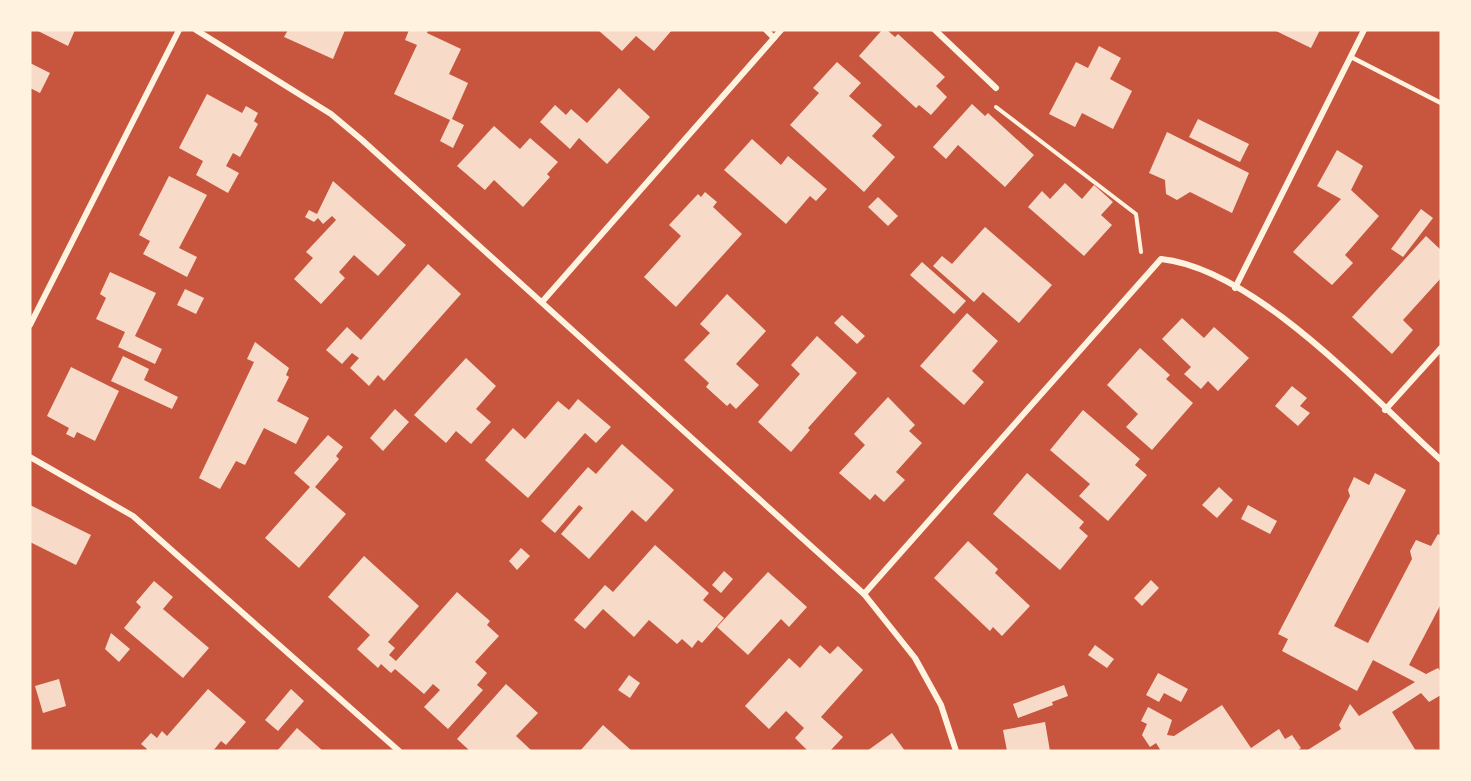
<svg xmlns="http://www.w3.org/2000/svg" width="1471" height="781" font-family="'Sofia Sans Condensed',sans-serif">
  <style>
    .building { fill: #f7dbc8 }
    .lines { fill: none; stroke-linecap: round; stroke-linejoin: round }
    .path { stroke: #fff3e0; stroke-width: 4 }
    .service { stroke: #fff3e0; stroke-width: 4.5 }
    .minor { stroke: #fff3e0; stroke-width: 6 }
  </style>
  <rect width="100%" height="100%" fill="#c8553d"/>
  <g class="building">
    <path d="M36,30H75L68,46Z"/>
    <path d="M288,30H345L333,59L284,37Z"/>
    <path d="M409,30H428L427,33L461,49L449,74L468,83L452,119L464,125L453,148L440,141L450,120L394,94L417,45L405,40Z"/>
    <path d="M598,30H672L654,51L636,36L622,51Z"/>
    <path d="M882,30H887L895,37L898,34L945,77L936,86L947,97L931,115L919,105L916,108L859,56Z"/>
    <path d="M1274,30H1320L1311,48Z"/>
    <path d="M1099,46L1121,58L1110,79L1132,91L1113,129L1082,113L1075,127L1049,114L1076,62L1088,68Z"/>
    <path d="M837,62L861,83L849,96L882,125L872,136L895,157L864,192L790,125L819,93L813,88Z"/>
    <path d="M30,63L50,73L40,93L30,88Z"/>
    <path d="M619,88L650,117L607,164L579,138L570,149L540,122L555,105L566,115L571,109L587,123Z"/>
    <path d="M207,94L242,113L246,106L258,113L254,121L258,124L240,157L233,153L226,166L239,173L228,193L196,175L203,161L179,148Z"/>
    <path d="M972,104L985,116L988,113L1034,155L1005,187L958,145L946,159L933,147Z"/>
    <path d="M1198,119L1249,144L1240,162L1189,137Z"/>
    <path d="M494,126L520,149L530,138L558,162L547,174L550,177L523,207L494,180L485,190L457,166Z"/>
    <path d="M1167,132L1249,173L1232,213L1190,192L1177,200L1166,194L1165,180L1149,173Z"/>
    <path d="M752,139L781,165L788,156L827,189L816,201L810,196L786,224L724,170Z"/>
    <path d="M1337,150L1363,166L1351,190L1379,216L1345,255L1353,263L1332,285L1293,252L1341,199L1317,186Z"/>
    <path d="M169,176L207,195L179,248L197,257L187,277L143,254L150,241L139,235Z"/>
    <path d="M333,181L406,245L378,276L354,255L339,272L345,278L321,304L294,279L313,258L306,252L336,220L332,216L323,224L318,218L314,222L305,217L309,210L317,214Z"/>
    <path d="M1065,183L1082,199L1094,185L1113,202L1101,215L1112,225L1084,256L1028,207L1042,191L1050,199Z"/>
    <path d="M705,192L717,202L713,207L742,234L676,307L644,277L681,236L669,225L698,194L701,197Z"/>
    <path d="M878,197L898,216L888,226L868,207Z"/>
    <path d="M1421,209L1433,218L1403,257L1391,249Z"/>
    <path d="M985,227L1052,285L1019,323L983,292L974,302L933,266L942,256L952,264Z"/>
    <path d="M1426,236L1441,250V278L1403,320L1413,330L1392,354L1352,317Z"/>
    <path d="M922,262L966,301L954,314L910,275Z"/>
    <path d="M428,264L461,294L384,381L378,375L369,386L350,368L359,358L352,353L342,364L326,350L347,327L361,340Z"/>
    <path d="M110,272L156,293L135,336L162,349L155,364L118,347L125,332L96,319L106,298L100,294Z"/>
    <path d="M185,289L204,298L196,314L177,305Z"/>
    <path d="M727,294L766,331L736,364L759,385L736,409L730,403L727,406L706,387L709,383L684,360L710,333L700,324Z"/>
    <path d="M967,313L998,341L972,371L984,382L964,405L920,366Z"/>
    <path d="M842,315L865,336L857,344L834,323Z"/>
    <path d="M1182,318L1204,338L1214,327L1249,358L1218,391L1208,381L1201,389L1184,374L1191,367L1162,339Z"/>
    <path d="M817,336L857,373L808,428L810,430L791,452L758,422L800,374L791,365Z"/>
    <path d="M255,342L289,368L286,375L289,377L277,401L309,418L296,444L264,428L245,465L236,461L220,489L199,478L254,362L247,359Z"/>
    <path d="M1140,348L1170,375L1166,379L1193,403L1152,450L1126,427L1138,414L1107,385Z"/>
    <path d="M123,356L149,369L144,380L178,397L172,409L111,381Z"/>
    <path d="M466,358L496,386L476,409L491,422L471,444L456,431L446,443L414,415Z"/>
    <path d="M71,367L119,391L95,441L77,432L74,438L66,434L69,428L47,416Z"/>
    <path d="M1292,386L1307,398L1300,406L1310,413L1298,426L1275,406Z"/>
    <path d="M888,397L915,425L909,431L922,443L896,472L905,480L884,502L875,494L870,500L839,473L865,445L854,434Z"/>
    <path d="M578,399L611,427L596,443L585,433L528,498L485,460L513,428L525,439L558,401L569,410Z"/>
    <path d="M395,409L409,422L383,451L370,438Z"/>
    <path d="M1083,410L1140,459L1135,465L1147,475L1108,521L1079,496L1090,484L1050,450Z"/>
    <path d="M328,435L343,447L336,456L339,459L315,487L346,514L299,568L265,538L310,487L294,473Z"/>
    <path d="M622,444L674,490L646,522L632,510L589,559L561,534L583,508L579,505L555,533L541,521L588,467L596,474Z"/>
    <path d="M1027,473L1084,522L1079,528L1088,536L1060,570L993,514Z"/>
    <path d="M1375,473L1406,490L1334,626L1368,643L1412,559L1410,551L1416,540L1431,546L1438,534L1441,536V604L1409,665L1426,674L1438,668L1441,672V695L1429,702L1421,693L1392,712L1416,751H1306L1341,729L1339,725L1350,704L1359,716L1415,682L1373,660L1357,691L1282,651L1288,639L1278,634L1350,496L1348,490L1354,477L1369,485Z"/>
    <path d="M1219,487L1233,500L1217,518L1202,505Z"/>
    <path d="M30,505L91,535L76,565L30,542Z"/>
    <path d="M1248,505L1277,521L1270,534L1241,519Z"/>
    <path d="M968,541L998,569L995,573L1030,606L1002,636L993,627L990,631L934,578Z"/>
    <path d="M655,545L709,593L703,600L724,618L702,643L698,640L692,648L682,639L677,644L649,620L634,637L603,609L585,629L574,620L605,585L613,592Z"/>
    <path d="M521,548L530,556L517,570L509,561Z"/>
    <path d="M364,556L419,606L388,642L395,648L389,655L396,661L457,592L490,621L487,625L499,636L475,662L487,673L477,685L483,690L448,729L424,707L440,690L433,684L424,694L395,669L391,673L381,664L378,668L357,649L370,635L328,597Z"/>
    <path d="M724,571L733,579L721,593L712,585Z"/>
    <path d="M768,572L807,607L789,627L781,619L748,655L717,627Z"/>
    <path d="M1151,580L1159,588L1142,606L1134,598Z"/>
    <path d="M154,581L173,597L163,609L209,648L183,678L124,628L141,607L136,602Z"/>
    <path d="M111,633L130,649L119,662L105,649Z"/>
    <path d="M820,645L830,654L838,646L863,670L821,717L843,737L830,751H808L795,738L804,728L786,711L769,729L745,706L789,658L800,668Z"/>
    <path d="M1095,645L1114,659L1107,668L1088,655Z"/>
    <path d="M1158,673L1188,689L1181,702L1164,693L1159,702L1146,695Z"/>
    <path d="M629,675L640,683L630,698L618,690Z"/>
    <path d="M59,679L66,706L43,713L35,686Z"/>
    <path d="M506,684L538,713L516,736L532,751H470L457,739Z"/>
    <path d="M1064,685L1068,696L1052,702L1053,705L1018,718L1013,704Z"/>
    <path d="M208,689L246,722L226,745L221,741L213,751H145L147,749L141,744L151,733L157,738L162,731L167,736Z"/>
    <path d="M291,689L304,701L278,731L265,720Z"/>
    <path d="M1222,705L1251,748L1279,729L1285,739L1292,735L1301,748L1297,751H1161L1156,743L1150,747L1142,735L1147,724L1141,721L1148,707L1172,720L1167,735L1174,736Z"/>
    <path d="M1045,722L1050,751H1007L1003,730Z"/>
    <path d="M603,725L632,751H580Z"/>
    <path d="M297,728L323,751H277Z"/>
    <path d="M892,733L905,751H867Z"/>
  </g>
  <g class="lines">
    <path class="path" d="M996,107L1136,214L1141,252"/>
    <path class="service" d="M1351,57L1441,103"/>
    <g class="minor">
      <path d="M196,30L331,114L362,140L864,594L915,658L941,705L956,751"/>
      <path d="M766,30L774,38"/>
      <path d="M935,30L996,88"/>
      <path d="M1235,288L1364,30"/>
      <path d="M542,302L781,30"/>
      <path d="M30,325L179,30"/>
      <path d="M1385,410L1441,348"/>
      <path d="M30,457L133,516L399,751"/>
      <path d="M864,594L1161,259C1256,269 1371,397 1441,460"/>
    </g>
  </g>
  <rect width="1471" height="781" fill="none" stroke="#fff3e0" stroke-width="63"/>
</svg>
